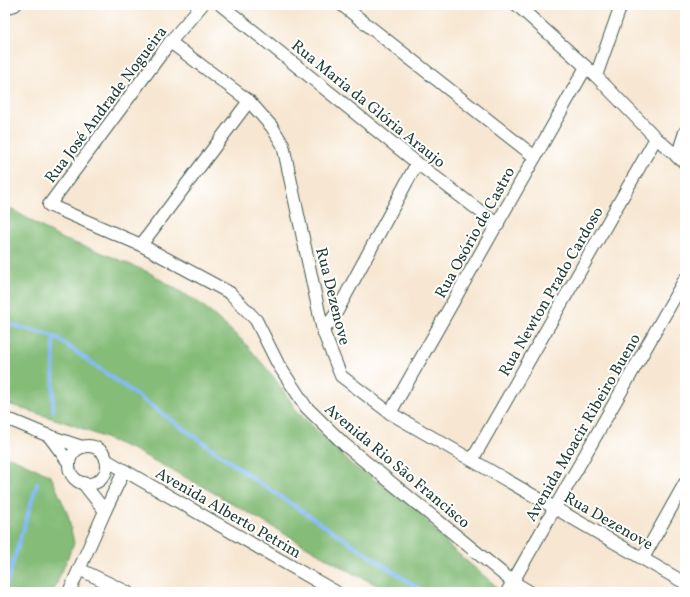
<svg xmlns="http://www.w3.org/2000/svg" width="690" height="597" font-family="Vollkorn,serif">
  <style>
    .forest { fill: #84bc78; stroke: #527c56 }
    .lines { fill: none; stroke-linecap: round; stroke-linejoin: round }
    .stream { stroke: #86bbf5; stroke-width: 4 }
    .minor-casing { stroke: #3f564c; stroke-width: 14 }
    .minor { stroke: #fff; stroke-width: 12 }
    .labels { text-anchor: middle; stroke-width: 4; stroke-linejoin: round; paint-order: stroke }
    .street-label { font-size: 16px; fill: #1f3d34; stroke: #fff }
  </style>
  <rect width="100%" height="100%" fill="#fff"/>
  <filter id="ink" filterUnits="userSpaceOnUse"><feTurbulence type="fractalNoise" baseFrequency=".025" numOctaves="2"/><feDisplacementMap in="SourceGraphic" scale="8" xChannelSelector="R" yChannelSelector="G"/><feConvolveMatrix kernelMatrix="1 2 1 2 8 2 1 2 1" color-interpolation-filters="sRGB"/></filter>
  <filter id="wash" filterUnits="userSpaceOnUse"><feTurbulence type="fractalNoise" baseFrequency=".012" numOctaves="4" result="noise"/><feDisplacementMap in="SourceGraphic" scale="16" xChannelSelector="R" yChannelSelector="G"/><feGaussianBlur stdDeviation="0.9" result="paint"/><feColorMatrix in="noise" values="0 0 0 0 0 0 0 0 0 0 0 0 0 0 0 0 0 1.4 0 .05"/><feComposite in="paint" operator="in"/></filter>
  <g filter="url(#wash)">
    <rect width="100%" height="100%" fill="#f7e7d2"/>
    <g class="forest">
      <path d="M5,205L60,238L100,252L148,272L201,304L244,342L273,376L297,411L353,466L411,503L449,546L496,586V592H390L386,589L354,574L207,489L134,450L73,425L5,403Z"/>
      <path d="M5,456L17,460L51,476L68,515L74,543L53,592H5Z"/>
    </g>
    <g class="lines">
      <g class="stream">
        <path d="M5,323L54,336L254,479L424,592"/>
        <path d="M53,411L54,336"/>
        <path d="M5,589L37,484"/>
      </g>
    </g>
  </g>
  <g filter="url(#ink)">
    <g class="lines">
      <defs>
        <g id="minor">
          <path d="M202,5L170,42L49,205L141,245L230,293L256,320L278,364L306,407L345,445L513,582L530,592"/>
          <path d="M221,5L417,163L498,225"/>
          <path d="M342,5L535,157"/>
          <path d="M517,5L596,76L656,138L685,163"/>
          <path d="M5,8L15,5"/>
          <path d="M170,42L249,101L272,127L283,145L323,331L341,376L390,413L685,583"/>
          <path d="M596,76L621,5"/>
          <path d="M677,157L685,132"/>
          <path d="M141,245L249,101"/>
          <path d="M323,331L335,315L417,163"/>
          <path d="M390,413L586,67"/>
          <path d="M5,420L13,421L49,436L82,447"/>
          <path d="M49,436L69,463"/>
          <circle cx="88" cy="465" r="19"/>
          <path d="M106,460L336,592"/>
          <path d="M472,460L656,138"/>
          <path d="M83,483L105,511"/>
          <path d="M643,558L685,483"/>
          <path d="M79,569L127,592"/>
          <path d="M69,592L105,511L124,471"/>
          <path d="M507,592L685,279"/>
        </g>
      </defs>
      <use href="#minor" class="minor-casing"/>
      <use href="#minor" class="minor"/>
    </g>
  </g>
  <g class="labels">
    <g class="street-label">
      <text transform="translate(369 103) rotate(39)" y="6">Rua Maria da Glória Araujo</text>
      <text transform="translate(105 104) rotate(-53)" y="6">Rua José Andrade Nogueira</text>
      <text transform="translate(474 232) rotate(-61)" y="6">Rua Osório de Castro</text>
      <text transform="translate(550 291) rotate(-60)" y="6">Rua Newton Prado Cardoso</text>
      <text transform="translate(334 296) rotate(76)" y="6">Rua Dezenove</text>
      <text transform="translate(582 427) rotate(-60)" y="6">Avenida Moacir Ribeiro Bueno</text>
      <text transform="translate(398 465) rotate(40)" y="6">Avenida Rio São Francisco</text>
      <text transform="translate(229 512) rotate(30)" y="6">Avenida Alberto Petrim</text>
      <text transform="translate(609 520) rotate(30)" y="6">Rua Dezenove</text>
    </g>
  </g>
  <rect width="690" height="597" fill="none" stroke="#fff" stroke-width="20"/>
</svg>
